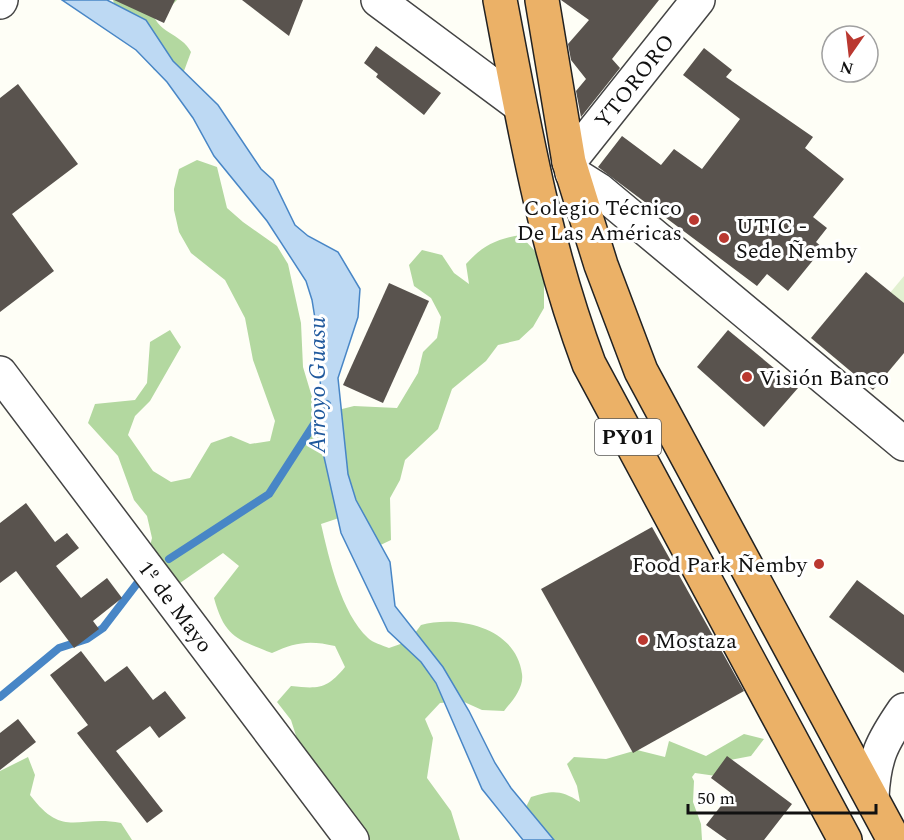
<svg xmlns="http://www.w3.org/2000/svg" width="904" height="840" font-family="Spectral,serif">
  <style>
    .forest { fill: #b3d8a0 }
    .pitch { fill: #e2f0d1 }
    .water { fill: #bdd9f3; stroke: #4886c6; stroke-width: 1.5 }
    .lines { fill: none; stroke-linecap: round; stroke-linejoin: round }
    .stream { stroke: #4886c6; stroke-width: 8 }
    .building { fill: #59534e }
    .minor-casing { stroke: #444; stroke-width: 36 }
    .highway-casing { stroke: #222; stroke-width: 36 }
    .minor { stroke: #fff; stroke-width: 33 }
    .highway { stroke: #ebb167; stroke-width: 33 }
    .poi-dot { fill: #ba3830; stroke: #fff; stroke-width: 2 }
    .labels { text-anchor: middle; stroke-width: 6; stroke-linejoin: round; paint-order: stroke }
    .shield { fill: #fff; stroke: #585858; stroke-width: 1.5 }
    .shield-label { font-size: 21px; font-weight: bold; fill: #111 }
    .street-label { font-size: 22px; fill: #111; stroke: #fff }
    .poi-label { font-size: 22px; fill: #111; stroke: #fff; text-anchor: start }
    .water-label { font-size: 24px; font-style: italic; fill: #20599d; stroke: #fff }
  </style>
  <rect width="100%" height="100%" fill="#fefef6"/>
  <g class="forest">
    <path d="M113,0H177L172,5L152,8C154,33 182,33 191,52L184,71L175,76L154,70L116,11Z"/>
    <path d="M197,160L217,167L227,208L243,222L277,246L288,264L301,323L303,367L315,407L334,411L354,406L397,408L418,373L423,352L437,338L441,317L431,298L414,286L409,265L422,250L442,255L454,273L469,284L466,264C482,246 496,239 520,235L534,250L544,269V308L533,327L519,340L498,345L486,361L452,389L438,429L405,460L400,480L390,498L391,540L370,550L342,517L321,524C329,558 341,613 368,638C373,643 382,645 389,648L409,641L421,625C458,615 516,627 522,674C524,688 512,701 504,711L482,710L462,701L440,703L425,719L433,738L427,778L451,811L460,840H353L304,761L291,720L277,702L291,686C319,689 327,689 345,667L335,646C310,640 295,642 272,653C237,639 225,638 214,598L239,566L223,553L170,590L147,559L152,538L147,516L134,500L118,456L88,423L95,404L135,400L147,383L150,342L170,330L181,347L150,401L135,416L128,435L153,471L171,482L190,478L211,443L231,436L250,444L270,441L275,421L253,360L245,318L225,280L191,253L179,232L174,210V189L179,169Z"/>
    <path d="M744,734L764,739L751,756L730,760L716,776L695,773L692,777L694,781L693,802L701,824L702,840H533L522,815L531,797C553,790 561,790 580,802L577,786L567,764L574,757L606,759L637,750L665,757L669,741L706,756Z"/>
    <path d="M28,757L35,775L30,795C64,840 78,814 121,823L132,840H0V771Z"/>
  </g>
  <path class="pitch" d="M904,276V325L880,305Z"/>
  <path class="water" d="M62,0H107L146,20L173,61L218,105L261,169L273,180L295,225L308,236L338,252L360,289L358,317L338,378L348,474L356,500L390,562L395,606L443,667L469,711L495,763L511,788L554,840H523L482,789L436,683L421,662L388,631L341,533L324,457L318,337L312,300L306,281L267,221L214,156L193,118L167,82L136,50Z"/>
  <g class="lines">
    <g class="stream">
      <path d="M169,559L269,494L327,404"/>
      <path d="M0,697L59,648L87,639L103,628L142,577"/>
    </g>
  </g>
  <g class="building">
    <path d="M114,0H175L164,23Z"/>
    <path d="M242,0H303L289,36Z"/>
    <path d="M561,0H659L612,59L620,68L581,117L576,91L586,79L571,60L568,44L589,20Z"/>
    <path d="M376,46L441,93L424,115L376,77L378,74L364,63Z"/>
    <path d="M704,48L732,70L726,77L813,137L805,148L844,179L813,217L827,228L816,242L823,248L788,291L767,274L757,286L598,167L622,136L661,165L674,149L702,169L740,119L683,75Z"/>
    <path d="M18,84L78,164L12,214L54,271L0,312V98Z"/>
    <path d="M866,272L904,303V353L873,390L811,338Z"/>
    <path d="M389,283L429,301L383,403L343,385Z"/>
    <path d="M728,330L798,388L764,427L697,367Z"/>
    <path d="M26,503L55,542L67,533L79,548L56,566L81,598L107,578L122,598L93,621L99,629L74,648L16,571L0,583V523Z"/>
    <path d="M652,527L744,691L633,753L541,589Z"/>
    <path d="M857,580L904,615V673L829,617Z"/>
    <path d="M81,651L105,682L127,666L153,700L165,691L186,718L159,738L150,726L116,751L163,811L147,823L77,733L88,725L50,675Z"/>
    <path d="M18,719L36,742L0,770V733Z"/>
    <path d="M727,756L792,804L764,840H727L706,825L731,793L711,778Z"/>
  </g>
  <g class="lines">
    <defs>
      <g id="minor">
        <path d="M378,0L518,104"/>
        <path d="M0,2L1,0"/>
        <path id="s1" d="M569,162L698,0"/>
        <path d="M572,173L599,190L904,444"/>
        <path d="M0,373L352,840"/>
        <path d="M872,797C874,757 882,742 904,710"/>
      </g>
      <g id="highway">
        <path d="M500,0C524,126 544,243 589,364L845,840"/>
        <path d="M542,0L569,162L601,265L641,371L894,840"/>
      </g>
    </defs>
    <use href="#minor" class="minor-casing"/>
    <use href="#highway" class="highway-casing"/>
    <use href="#minor" class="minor"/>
    <use href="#highway" class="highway"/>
  </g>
  <g class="poi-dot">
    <circle cx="694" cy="220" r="6"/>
    <circle cx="724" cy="238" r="6"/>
    <circle cx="747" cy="377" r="6"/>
    <circle cx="819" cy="564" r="6"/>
    <circle cx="643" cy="640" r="6"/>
  </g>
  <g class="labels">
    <rect class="shield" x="595" y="419" width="66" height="36" rx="4.5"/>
    <g class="shield-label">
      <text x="628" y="444">PY01</text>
    </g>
    <g class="street-label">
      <text dy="8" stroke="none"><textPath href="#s1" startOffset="104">YTORORO</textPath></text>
      <text transform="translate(176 606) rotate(53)" y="8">1º de Mayo</text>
    </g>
    <g class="poi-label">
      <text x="682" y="215" text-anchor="end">Colegio Técnico<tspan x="682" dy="25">De Las Américas</tspan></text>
      <text x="736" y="233">UTIC -<tspan x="736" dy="25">Sede Ñemby</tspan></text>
      <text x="759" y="385">Visión Banco</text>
      <text x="807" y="572" text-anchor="end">Food Park Ñemby</text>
      <text x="655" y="648">Mostaza</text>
    </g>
    <g class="water-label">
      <text transform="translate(317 385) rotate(-90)" y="8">Arroyo Guasu</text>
    </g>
  </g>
  <g transform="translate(850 54) rotate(194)"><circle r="28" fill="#ffffff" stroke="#a0a0a0" stroke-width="1.5"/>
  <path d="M0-4.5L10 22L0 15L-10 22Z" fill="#ba3830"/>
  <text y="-9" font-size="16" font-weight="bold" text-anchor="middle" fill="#111111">N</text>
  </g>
  <path d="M688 804v9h188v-9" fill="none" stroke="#111111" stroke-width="3"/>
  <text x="697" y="804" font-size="18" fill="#111111" stroke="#ffffff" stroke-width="4.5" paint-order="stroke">50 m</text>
</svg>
